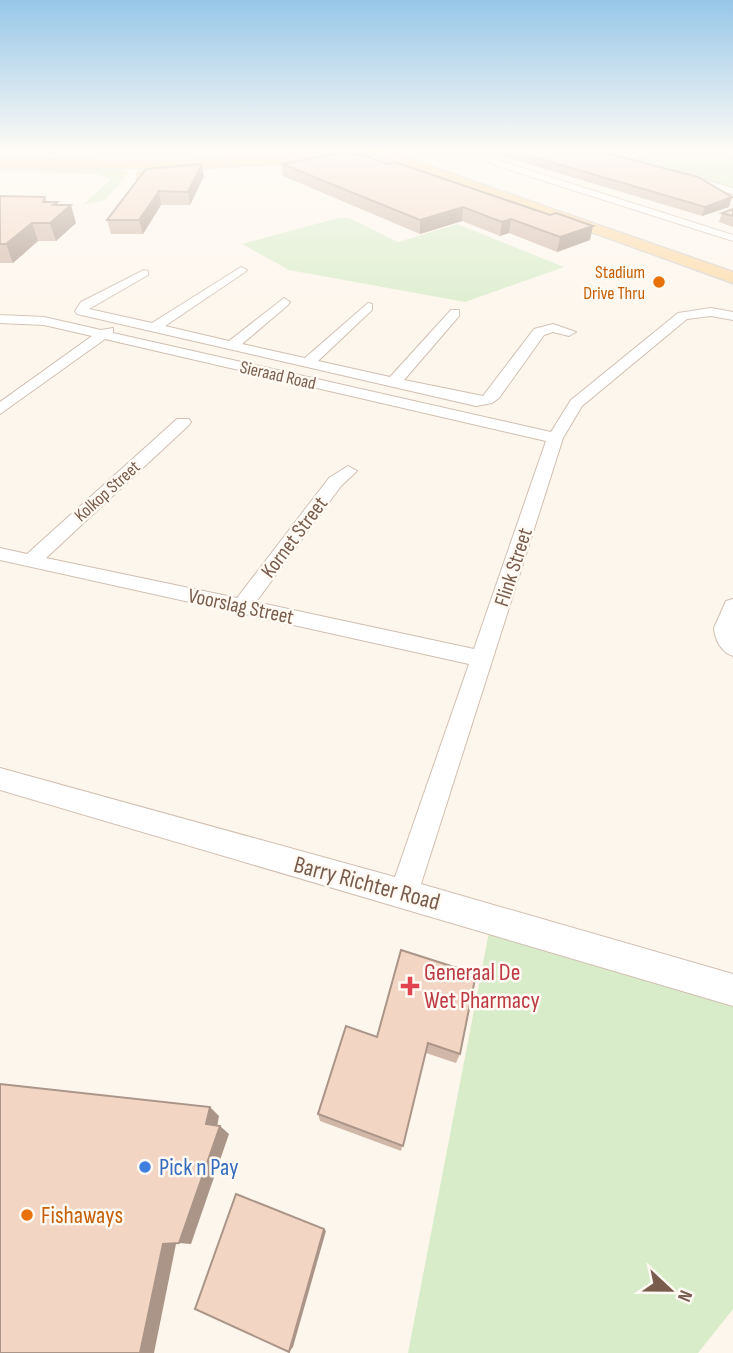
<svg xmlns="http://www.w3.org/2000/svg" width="733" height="1353" font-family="'Sofia Sans Condensed',sans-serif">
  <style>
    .green { fill: #d8ecc9 }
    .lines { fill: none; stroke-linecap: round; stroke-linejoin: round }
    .street-casing { stroke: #d1beb0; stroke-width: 2 }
    .primary-casing { stroke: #dad1cd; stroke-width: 3 }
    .street { fill: #fff; fill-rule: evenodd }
    .primary { fill: #fbd9a5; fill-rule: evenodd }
    .wall { fill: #d1b7a8 }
    .shaded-wall { fill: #aa9588 }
    .building { fill: #f3d5c3; stroke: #aa9588; stroke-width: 2 }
    .food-dot { fill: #e8710a; stroke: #fffaf3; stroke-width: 2.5 }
    .health-dot { fill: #e0444e; stroke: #fffaf3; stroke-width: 2.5 }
    .shop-dot { fill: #3f7fe0; stroke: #fffaf3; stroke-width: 2.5 }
    .labels { text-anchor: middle; stroke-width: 5; stroke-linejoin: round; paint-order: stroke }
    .far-food-label { font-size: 18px; fill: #c56008; stroke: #fffaf3; text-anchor: end }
    .far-street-label { font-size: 18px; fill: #7a5c4d; stroke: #fffaf3 }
    .street-label { font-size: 21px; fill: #7a5c4d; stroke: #fffaf3 }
    .near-street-label { font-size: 24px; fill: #7a5c4d; stroke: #fffaf3 }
    .near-health-label { font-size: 24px; fill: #be3a42; stroke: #fffaf3; text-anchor: start }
    .near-shop-label { font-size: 24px; fill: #366cbe; stroke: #fffaf3; text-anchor: start }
    .near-food-label { font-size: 24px; fill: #c56008; stroke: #fffaf3; text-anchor: start }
  </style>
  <rect width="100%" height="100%" fill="#fdf6ec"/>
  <g class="green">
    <path d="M661,150H715L733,155V189L633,160Z"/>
    <path d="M0,166L118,168L129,173L105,200L83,205L111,179L96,174L0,172Z"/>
    <path d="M338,218H349L398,242L457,224L564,267L465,302L289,270L242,244Z"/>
    <path d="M490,927L733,999V1309L698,1353H408Z"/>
  </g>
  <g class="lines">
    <defs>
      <g id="street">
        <path d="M486,150H495L491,154L497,160L733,235V241L491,164L482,154Z"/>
        <path d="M645,150H659L621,162L617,159Z"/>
        <path d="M716,150L733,151V155L717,152Z"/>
        <path d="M682,173L733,188V194L679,178L678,176Z"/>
        <path d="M241,267L247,270L245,272L165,326L229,341L284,298L290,302L288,305L242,344L305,358L368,303L372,304V310L318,361L390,377L451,310H459V316L404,380L483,396L534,329L553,324L576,332L569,336L553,332L544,335L499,398L492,403L476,406L77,314L75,311L81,302L144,270L148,271V275L89,309L152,323Z"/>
        <path d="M711,308L733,312V320L711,316L687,319L582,406L563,438L421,884L733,974V1006L0,790V768L395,877L469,664L0,560V548L27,554L177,419H189L191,422L189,425L46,558L237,598L329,478L348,466L357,471L341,486L256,602L474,649L546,441L105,339L0,414V402L92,336L44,325L0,323V315L44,317L101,330L113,328V333L551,432L571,400L678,313Z"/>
        <path d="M733,599V656C721,652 715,640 714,628L726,601Z"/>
      </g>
      <g id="primary">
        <path d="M364,150H383L733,272V283Z"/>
        <path d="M311,153L366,155L373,159L366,163L311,161L172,170L142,181L137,180V174L153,168L0,167V159L174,162Z"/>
      </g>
    </defs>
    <use href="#street" class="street-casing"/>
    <use href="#primary" class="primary-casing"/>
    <use href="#street" class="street"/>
    <use href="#primary" class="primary"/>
  </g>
  <g class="wall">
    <path d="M495,150H636L631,152L619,153L611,152L613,155L732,197L729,207L702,216L495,154Z"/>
    <path d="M364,155L590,240L557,252L509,233L500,236L462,221L420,234L283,176L282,164Z"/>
    <path d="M146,169L204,176L190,205H161L143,234H111L107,220Z"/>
    <path d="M0,196L45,197L47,202L58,205L76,223L56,241H38L13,263H0Z"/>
    <path d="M733,209V227L719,222L722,213Z"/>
    <path d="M401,950L460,1054L456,1063L426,1053L401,1151L320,1121L318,1114L377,1037Z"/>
  </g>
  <g class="shaded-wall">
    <path d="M620,150H636L631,152L619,153Z"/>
    <path d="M202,164L204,176L190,205L188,192Z"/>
    <path d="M159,191L161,205L143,234L139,220Z"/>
    <path d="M732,197L729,207L702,216L705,207Z"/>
    <path d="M57,202L61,214L71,205L76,223L56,241L50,223L53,205Z"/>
    <path d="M463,207L462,221L420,234V220Z"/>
    <path d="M511,219L509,233L500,236L502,222Z"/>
    <path d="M32,223L38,241L13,263L6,244Z"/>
    <path d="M593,226L590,240L557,252L560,237Z"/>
    <path d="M210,1107L219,1116L216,1132L206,1124Z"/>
    <path d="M220,1126L229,1134L191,1244L179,1243Z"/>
    <path d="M324,1229L326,1231L293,1347L289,1352Z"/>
    <path d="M163,1244H176L154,1353H140Z"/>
  </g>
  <g class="building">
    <path d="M510,150H605L613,152L610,154L698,177L732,197L705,207Z"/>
    <path d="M342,153L364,155L388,164L395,162L550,215L556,213L593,226L560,237L511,219L502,222L463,207L420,220L282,164Z"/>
    <path d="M202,164L188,192L159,191L139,220H107L146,169Z"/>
    <path d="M0,196L45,197L43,202H57L53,205H71L50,223H32L6,244H0Z"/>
    <path d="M733,209V216L722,213Z"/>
    <path d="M401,950L476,974L460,1054L428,1043L403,1146L318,1114L346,1026L377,1037Z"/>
    <path d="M0,1084L210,1107L206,1124L220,1126L179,1243L163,1244L140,1353H0Z"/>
    <path d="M236,1194L324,1229L289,1352L195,1309Z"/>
  </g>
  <linearGradient id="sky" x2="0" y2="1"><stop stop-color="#97c7e8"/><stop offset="0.44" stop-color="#fefbf6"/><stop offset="1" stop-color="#fefbf6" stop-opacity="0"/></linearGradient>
  <rect width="733" height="340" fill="url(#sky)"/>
  <g class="food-dot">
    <circle cx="659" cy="282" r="7"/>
    <circle cx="27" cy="1215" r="7"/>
  </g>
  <path class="health-dot" d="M406.5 975.5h7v7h7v7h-7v7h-7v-7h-7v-7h7z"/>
  <circle class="shop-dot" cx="145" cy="1167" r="7"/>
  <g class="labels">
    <g class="far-food-label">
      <text x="645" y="278">Stadium<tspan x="645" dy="21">Drive Thru</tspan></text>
    </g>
    <g class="far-street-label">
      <text transform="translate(278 375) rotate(13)" y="6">Sieraad Road</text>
      <text transform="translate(107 491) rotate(-42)" y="6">Kolkop Street</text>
    </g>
    <g class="street-label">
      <text transform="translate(294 537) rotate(-53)" y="7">Kornet Street</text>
      <text transform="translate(513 567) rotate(-72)" y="7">Flink Street</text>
      <text transform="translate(241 606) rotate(12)" y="7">Voorslag Street</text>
    </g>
    <g class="near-street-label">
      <text transform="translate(367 883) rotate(15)" y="8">Barry Richter Road</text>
    </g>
    <g class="near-health-label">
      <text x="424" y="980">Generaal De<tspan x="424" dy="28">Wet Pharmacy</tspan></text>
    </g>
    <g class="near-shop-label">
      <text x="159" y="1175">Pick n Pay</text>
    </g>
    <g class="near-food-label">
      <text x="41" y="1223">Fishaways</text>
    </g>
  </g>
  <g transform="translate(670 1290) rotate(112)" stroke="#fffaf3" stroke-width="5" paint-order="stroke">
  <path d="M0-5L12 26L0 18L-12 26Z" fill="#7a5c4d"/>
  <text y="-10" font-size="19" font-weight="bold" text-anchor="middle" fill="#7a5c4d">N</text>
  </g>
</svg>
